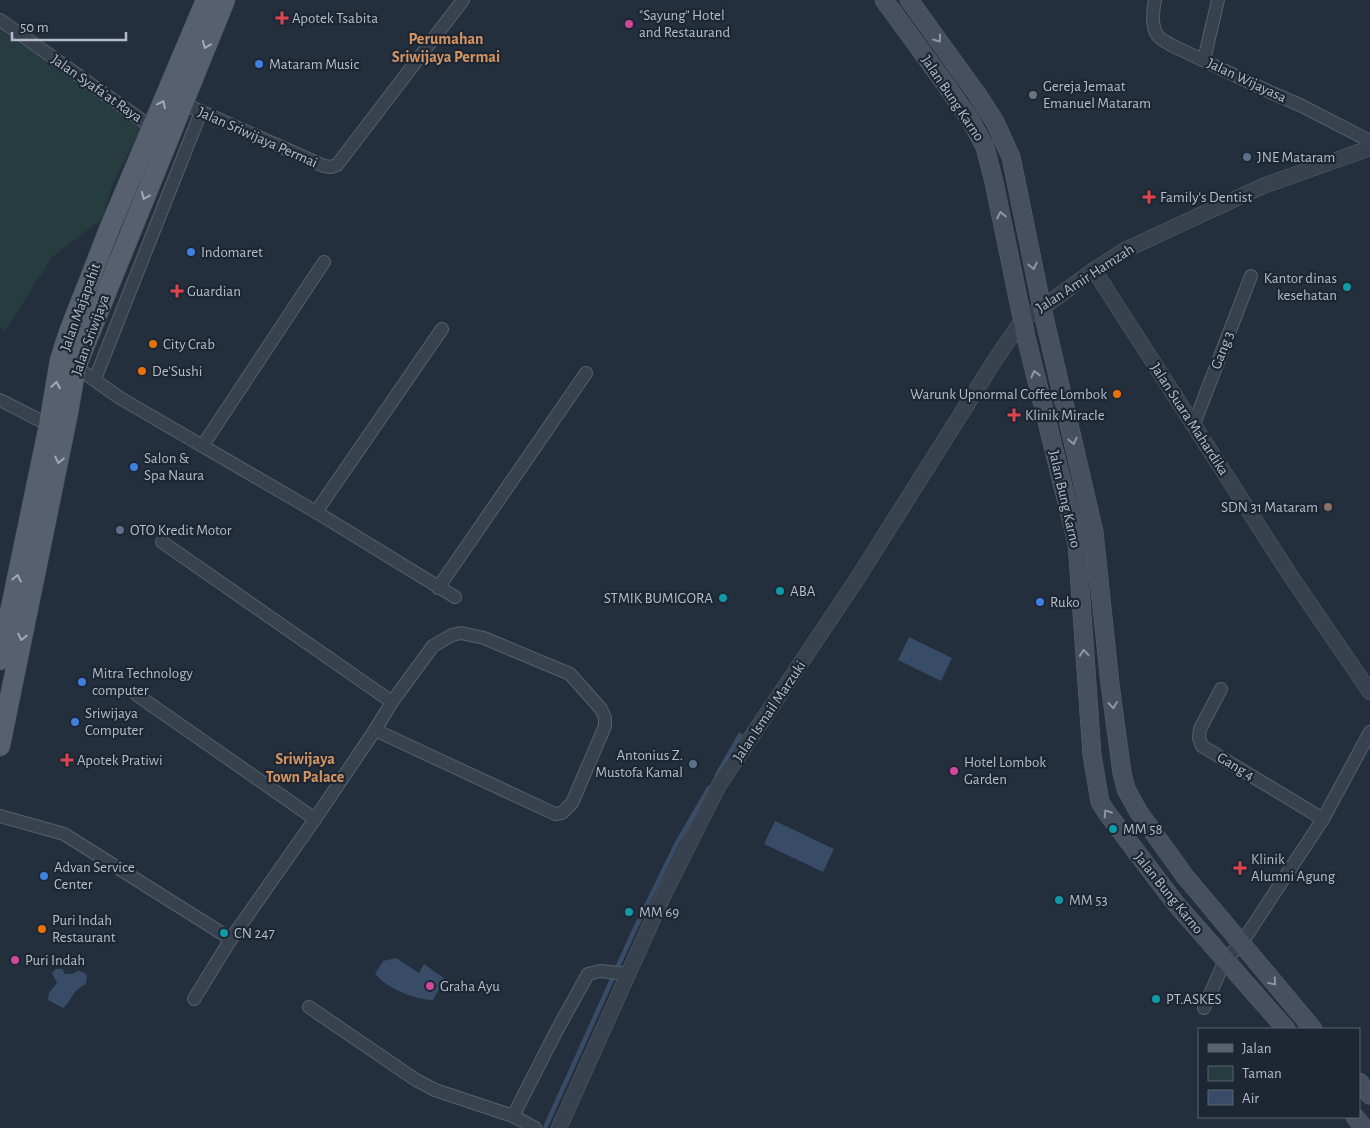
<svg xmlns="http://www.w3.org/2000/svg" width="1370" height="1128" font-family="'Alegreya Sans',sans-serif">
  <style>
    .green { fill: #263c3f }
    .water { fill: #394c67 }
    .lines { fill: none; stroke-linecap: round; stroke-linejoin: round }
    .stream { stroke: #394c67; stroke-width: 4.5 }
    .minor-casing { stroke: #565f6c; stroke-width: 14 }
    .tertiary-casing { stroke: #565f6c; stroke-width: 16 }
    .secondary-casing { stroke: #565f6c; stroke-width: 19 }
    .primary-casing { stroke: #414a57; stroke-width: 21 }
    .minor { stroke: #38414e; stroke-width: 12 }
    .tertiary { stroke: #38414e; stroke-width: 15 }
    .secondary { stroke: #465061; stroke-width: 18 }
    .primary { stroke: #56606e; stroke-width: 20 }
    .oneway { stroke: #8e96a5 }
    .oneway2 { stroke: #a1aab7 }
    .health-dot { fill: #e0444e; stroke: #1d2633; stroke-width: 2 }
    .hotel-dot { fill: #d1479c; stroke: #1d2633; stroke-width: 2 }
    .shop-dot { fill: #3f7fe0; stroke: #1d2633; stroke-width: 2 }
    .worship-dot { fill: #6b7280; stroke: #1d2633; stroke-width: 2 }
    .service-dot { fill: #5c6f8a; stroke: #1d2633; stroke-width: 2 }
    .culture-dot { fill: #0f9aa8; stroke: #1d2633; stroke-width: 2 }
    .food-dot { fill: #e8710a; stroke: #1d2633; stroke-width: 2 }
    .education-dot { fill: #8d6e63; stroke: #1d2633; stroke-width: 2 }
    .labels { text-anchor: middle; stroke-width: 4.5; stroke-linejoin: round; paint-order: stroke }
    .poi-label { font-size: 15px; fill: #b4bcc9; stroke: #1d2633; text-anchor: start }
    .street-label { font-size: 15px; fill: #b4bcc9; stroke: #1d2633 }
    .neighbourhood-label { font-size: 16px; font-weight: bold; fill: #d59563; stroke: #1d2633 }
  </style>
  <rect width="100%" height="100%" fill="#242f3e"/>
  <path class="green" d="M0,30L143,125L114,181L102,219L52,257L5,331L0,326Z"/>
  <g class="water">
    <path d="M909,637L952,658L941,681L898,660Z"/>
    <path d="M775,821L834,849L823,872L764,844Z"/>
    <path d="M396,958L419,973L424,964L445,979L433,1000C412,999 389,989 375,974L383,961Z"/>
    <path d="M56,969H62L65,974H72L78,971L83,972L87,975L86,984C71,991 73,1000 63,1008L48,1000L49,993L57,983L52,973Z"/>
  </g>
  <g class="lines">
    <g class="stream">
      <path d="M717,775L740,735"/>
      <path d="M545,1128L633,933L676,845L709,788"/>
    </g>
    <defs>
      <g id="minor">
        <path d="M1155,0C1153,10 1151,27 1158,36C1161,40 1167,42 1171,45L1272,93L1300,105L1370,141"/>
        <path d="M0,20L157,131"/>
        <path d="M1204,60L1218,0"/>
        <path d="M182,103L324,166L331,167L337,165L463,0"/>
        <path d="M76,367L120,398L316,512L455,597"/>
        <path d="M95,379L201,112"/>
        <path d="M0,400L49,425"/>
        <path d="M1194,424L1251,276"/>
        <path d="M203,445L324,262"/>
        <path d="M316,512L442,329"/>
        <path d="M162,542L392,702"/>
        <path d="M438,588L586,373"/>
        <path d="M1221,689L1200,729L1199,738L1202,746L1323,819"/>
        <path d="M137,695L315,819"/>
        <path d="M0,816L64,834L231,939"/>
        <path d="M194,999L231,939L315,819L375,730L392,702L433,646L452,635L461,633L484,638L570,674L601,709L605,718V726L572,803L562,813L555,814L375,730"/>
        <path d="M309,1007L416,1080L435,1090L513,1116L557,1030L588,974L600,971L628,974"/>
        <path d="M1204,1008L1225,960L1241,944L1323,819L1370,732"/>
        <path d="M513,1116L535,1128"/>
      </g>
      <g id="tertiary">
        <path d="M1094,270L1290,575L1370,692"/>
        <path d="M559,1128L665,892L719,785L857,579L997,357L1023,319L1042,308L1094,270L1125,250L1263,186L1370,148"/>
      </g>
      <g id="secondary">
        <path d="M884,0L946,85L971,121L985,147L994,182L1026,337L1077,543L1092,755L1100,802L1107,813L1176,904L1286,1029"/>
        <path d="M909,0L977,94L995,122L1011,157L1042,308L1094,532L1110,684L1122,773L1126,789L1138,811L1184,875L1313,1029"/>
        <path d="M1359,1082L1370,1095"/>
        <path d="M1355,1117L1364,1128"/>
      </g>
      <g id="primary">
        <path d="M0,660L49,425L60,360L69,332L110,227L206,0"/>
        <path d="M0,746L68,413L76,367L225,0"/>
      </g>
    </defs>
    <use href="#minor" class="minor-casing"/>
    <use href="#tertiary" class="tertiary-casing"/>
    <use href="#secondary" class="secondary-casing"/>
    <use href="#primary" class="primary-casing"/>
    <use href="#minor" class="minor"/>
    <use href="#tertiary" class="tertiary"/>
    <use href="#secondary" class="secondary"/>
    <use href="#primary" class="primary"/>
  </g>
  <defs><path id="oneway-chevron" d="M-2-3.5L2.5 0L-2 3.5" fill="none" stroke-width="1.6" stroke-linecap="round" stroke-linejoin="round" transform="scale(1.25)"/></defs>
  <g class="oneway">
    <use href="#oneway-chevron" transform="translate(938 39) rotate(54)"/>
    <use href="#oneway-chevron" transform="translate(1001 215) rotate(-102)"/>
    <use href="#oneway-chevron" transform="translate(1033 266) rotate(78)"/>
    <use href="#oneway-chevron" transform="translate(1035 374) rotate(-104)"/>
    <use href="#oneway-chevron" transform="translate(1073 441) rotate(77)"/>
    <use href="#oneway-chevron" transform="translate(1084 653) rotate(-95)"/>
    <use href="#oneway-chevron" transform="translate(1113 705) rotate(83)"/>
    <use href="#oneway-chevron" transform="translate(1107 813) rotate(-123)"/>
    <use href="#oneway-chevron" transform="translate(1273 982) rotate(50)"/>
  </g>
  <g class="oneway2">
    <use href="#oneway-chevron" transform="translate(206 45) rotate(112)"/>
    <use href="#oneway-chevron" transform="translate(162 104) rotate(-65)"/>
    <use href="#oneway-chevron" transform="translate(145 196) rotate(113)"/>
    <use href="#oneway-chevron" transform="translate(56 385) rotate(-81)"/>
    <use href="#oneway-chevron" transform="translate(59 460) rotate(102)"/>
    <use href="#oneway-chevron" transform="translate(17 578) rotate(-78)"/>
    <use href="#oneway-chevron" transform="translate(22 637) rotate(102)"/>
  </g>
  <g class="health-dot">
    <path d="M279.5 10.5h5v5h5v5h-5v5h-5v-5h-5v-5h5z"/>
    <path d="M1146.5 189.5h5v5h5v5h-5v5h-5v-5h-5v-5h5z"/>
    <path d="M174.5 283.5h5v5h5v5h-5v5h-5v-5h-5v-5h5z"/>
    <path d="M1011.5 407.5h5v5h5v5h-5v5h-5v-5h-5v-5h5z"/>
    <path d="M64.5 752.5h5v5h5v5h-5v5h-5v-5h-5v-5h5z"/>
    <path d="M1237.5 860.5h5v5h5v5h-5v5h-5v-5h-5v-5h5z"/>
  </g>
  <g class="hotel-dot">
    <circle cx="629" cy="24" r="5"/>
    <circle cx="954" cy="771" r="5"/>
    <circle cx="15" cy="960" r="5"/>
    <circle cx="430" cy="986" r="5"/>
  </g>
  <g class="shop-dot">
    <circle cx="259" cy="64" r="5"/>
    <circle cx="191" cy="252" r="5"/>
    <circle cx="134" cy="467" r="5"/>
    <circle cx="1040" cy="602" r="5"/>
    <circle cx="82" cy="682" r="5"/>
    <circle cx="75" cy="722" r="5"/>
    <circle cx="44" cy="876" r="5"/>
  </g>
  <circle class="worship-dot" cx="1033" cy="95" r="5"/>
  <g class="service-dot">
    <circle cx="1247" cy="157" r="5"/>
    <circle cx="120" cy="530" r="5"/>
    <circle cx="693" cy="764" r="5"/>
  </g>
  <g class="culture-dot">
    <circle cx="1347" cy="287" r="5"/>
    <circle cx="780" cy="591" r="5"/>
    <circle cx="723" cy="598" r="5"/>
    <circle cx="1113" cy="829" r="5"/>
    <circle cx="1059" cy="900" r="5"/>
    <circle cx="629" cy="912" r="5"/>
    <circle cx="224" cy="933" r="5"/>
    <circle cx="1156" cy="999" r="5"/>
  </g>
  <g class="food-dot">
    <circle cx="153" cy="344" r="5"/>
    <circle cx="142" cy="371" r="5"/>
    <circle cx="1117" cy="394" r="5"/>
    <circle cx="42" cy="929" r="5"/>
  </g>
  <circle class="education-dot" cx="1328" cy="507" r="5"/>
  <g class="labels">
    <g class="poi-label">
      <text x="639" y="20">"Sayung" Hotel<tspan x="639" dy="17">and Restaurand</tspan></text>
      <text x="292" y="23">Apotek Tsabita</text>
      <text x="269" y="69">Mataram Music</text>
      <text x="1043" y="91">Gereja Jemaat<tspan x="1043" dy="17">Emanuel Mataram</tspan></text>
      <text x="1257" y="162">JNE Mataram</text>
      <text x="1160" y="202">Family's Dentist</text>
      <text x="201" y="257">Indomaret</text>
      <text x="1337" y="283" text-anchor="end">Kantor dinas<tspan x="1337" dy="17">kesehatan</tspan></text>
      <text x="187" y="296">Guardian</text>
      <text x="163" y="349">City Crab</text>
      <text x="152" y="376">De'Sushi</text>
      <text x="1107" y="399" text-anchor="end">Warunk Upnormal Coffee Lombok</text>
      <text x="1025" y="420">Klinik Miracle</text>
      <text x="144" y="463">Salon &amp;<tspan x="144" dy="17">Spa Naura</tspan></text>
      <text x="1318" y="512" text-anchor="end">SDN 31 Mataram</text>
      <text x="130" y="535">OTO Kredit Motor</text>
      <text x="790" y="596">ABA</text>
      <text x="713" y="603" text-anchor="end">STMIK BUMIGORA</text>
      <text x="1050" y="607">Ruko</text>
      <text x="92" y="678">Mitra Technology<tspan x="92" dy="17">computer</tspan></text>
      <text x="85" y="718">Sriwijaya<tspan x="85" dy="17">Computer</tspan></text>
      <text x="683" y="760" text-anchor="end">Antonius Z.<tspan x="683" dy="17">Mustofa Kamal</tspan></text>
      <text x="77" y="765">Apotek Pratiwi</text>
      <text x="964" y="767">Hotel Lombok<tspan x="964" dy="17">Garden</tspan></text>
      <text x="1123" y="834">MM 58</text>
      <text x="1251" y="864">Klinik<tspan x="1251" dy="17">Alumni Agung</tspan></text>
      <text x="54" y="872">Advan Service<tspan x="54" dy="17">Center</tspan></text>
      <text x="1069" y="905">MM 53</text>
      <text x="639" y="917">MM 69</text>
      <text x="52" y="925">Puri Indah<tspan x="52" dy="17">Restaurant</tspan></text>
      <text x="234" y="938">CN 247</text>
      <text x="25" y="965">Puri Indah</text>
      <text x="440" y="991">Graha Ayu</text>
      <text x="1166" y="1004">PT.ASKES</text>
    </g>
    <g class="street-label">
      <text transform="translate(1247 80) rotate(25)" y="5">Jalan Wijayasa</text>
      <text transform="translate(97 88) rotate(35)" y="5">Jalan Syafa'at Raya</text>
      <text transform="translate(953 98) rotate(56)" y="5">Jalan Bung Karno</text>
      <text transform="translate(258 137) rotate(24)" y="5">Jalan Sriwijaya Permai</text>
      <text transform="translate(1085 278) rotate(-33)" y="5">Jalan Amir Hamzah</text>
      <text transform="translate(80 307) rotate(-70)" y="5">Jalan Majapahit</text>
      <text transform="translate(90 335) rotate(-70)" y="5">Jalan Sriwijaya</text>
      <text transform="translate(1222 350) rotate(-69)" y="5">Gang 3</text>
      <text transform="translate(1190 419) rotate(57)" y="5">Jalan Suara Mahardika</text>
      <text transform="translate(1065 499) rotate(77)" y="5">Jalan Bung Karno</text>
      <text transform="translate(769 711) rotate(-56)" y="5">Jalan Ismail Marzuki</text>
      <text transform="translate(1236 766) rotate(31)" y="5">Gang 4</text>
      <text transform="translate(1169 893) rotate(51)" y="5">Jalan Bung Karno</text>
    </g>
    <g class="neighbourhood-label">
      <text x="446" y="44">Perumahan<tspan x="446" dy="18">Sriwijaya Permai</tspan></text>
      <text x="305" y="764">Sriwijaya<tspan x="305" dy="18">Town Palace</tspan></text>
    </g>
  </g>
  <rect x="1198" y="1028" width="162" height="90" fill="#1d2633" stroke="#59626f"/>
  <rect x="1208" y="1044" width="25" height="8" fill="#56606e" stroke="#59626f"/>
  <text x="1242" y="1053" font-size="15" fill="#b4bcc9">Jalan</text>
  <rect x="1208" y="1066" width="25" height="15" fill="#263c3f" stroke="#59626f"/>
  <text x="1242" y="1078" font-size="15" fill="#b4bcc9">Taman</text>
  <rect x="1208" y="1090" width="25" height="15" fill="#394c67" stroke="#59626f"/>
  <text x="1242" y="1103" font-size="15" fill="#b4bcc9">Air</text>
  <path d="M12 32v8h114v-8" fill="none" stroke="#b4bcc9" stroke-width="2.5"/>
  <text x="20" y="32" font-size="15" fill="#b4bcc9" stroke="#1d2633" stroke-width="4" paint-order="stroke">50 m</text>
</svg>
